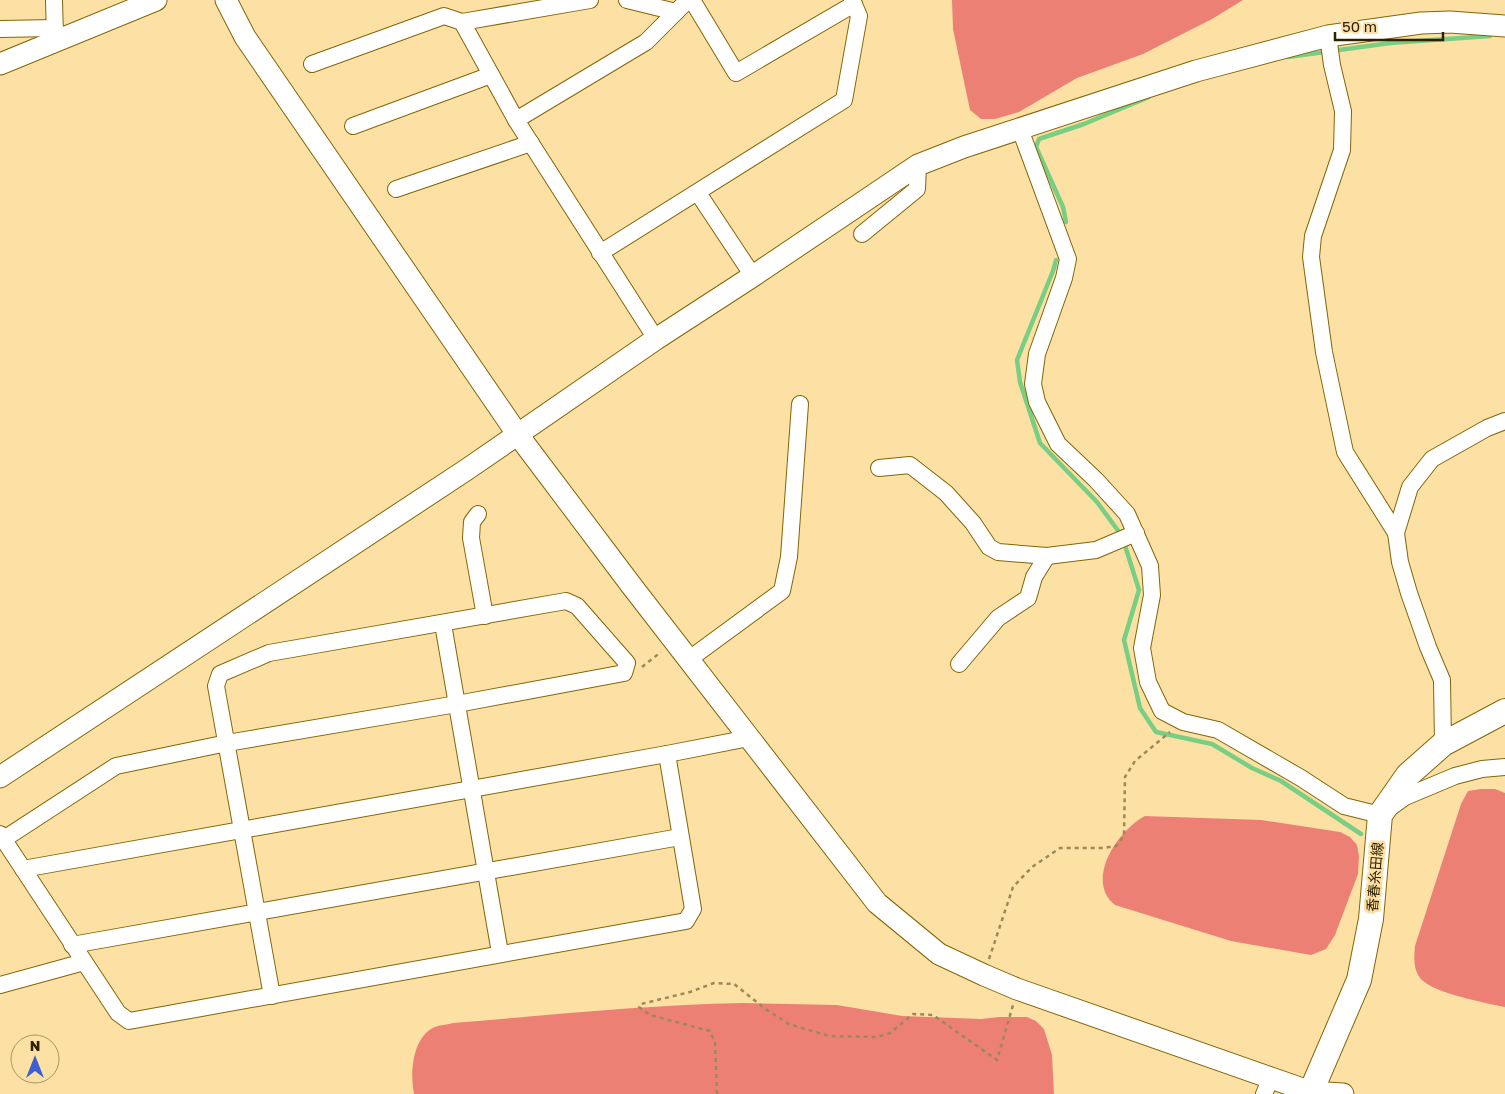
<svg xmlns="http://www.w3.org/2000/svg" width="1505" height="1094" font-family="'Golos Text','Noto Sans JP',sans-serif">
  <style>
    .forest { fill: #ed8075 }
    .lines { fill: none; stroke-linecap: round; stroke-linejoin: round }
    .stream { stroke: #78ce82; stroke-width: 4.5 }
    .minor-casing { stroke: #846506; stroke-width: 18 }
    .tertiary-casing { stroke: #846506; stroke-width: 23 }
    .secondary-casing { stroke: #846506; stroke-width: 26 }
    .path { stroke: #9d8858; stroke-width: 2.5; stroke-dasharray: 4 4; stroke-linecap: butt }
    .minor { stroke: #fff; stroke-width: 16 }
    .tertiary { stroke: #fff; stroke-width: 21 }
    .secondary { stroke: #fff; stroke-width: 24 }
    .labels { text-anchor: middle; stroke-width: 5; stroke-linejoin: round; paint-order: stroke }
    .street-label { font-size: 14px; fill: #2e2100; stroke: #fde1a4 }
  </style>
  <rect width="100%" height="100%" fill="#fde1a4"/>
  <g class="forest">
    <path d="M952,0H1243L1212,19L1143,54L1077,78L1019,112L995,119H981L970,110L953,29Z"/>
    <path d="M1481,789H1495L1505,793V1007C1486,1003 1433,993 1421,979C1413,970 1414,957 1415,946L1461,804L1468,791Z"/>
    <path d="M1145,816L1261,820L1340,832L1350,837L1357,845L1359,856L1358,874L1335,935L1326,949L1311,955L1231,941L1115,905C1084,880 1118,830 1145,816Z"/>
    <path d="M742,1003L837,1005L902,1016L981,1019L999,1017H1027L1036,1021L1044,1029L1052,1055L1054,1094H414C410,1074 412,1041 431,1029C436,1025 447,1025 453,1023C550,1015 646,1005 742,1003Z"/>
  </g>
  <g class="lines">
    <g class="stream">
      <path d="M1288,57L1390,43L1490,36"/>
      <path d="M1066,222L1063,207L1036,147L1039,139L1084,124L1149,97"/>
      <path d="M1056,260L1053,271L1017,360L1020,382L1040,443L1097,502L1122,536L1139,590L1124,640L1140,708L1156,732L1212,744L1252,768L1281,781L1361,834"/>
    </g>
    <defs>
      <g id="minor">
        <path d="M54,0L55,38"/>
        <path d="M627,0L676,12"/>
        <path d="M692,0L736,73L854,4"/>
        <path d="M462,22L516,120L656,339"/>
        <path d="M0,29L55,28"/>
        <path d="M1328,36L1332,65L1343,111L1342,150L1313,236L1311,257L1324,352L1345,452L1396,533L1400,562L1409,593L1428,647L1442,680L1443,744"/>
        <path d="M312,64L444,16L462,22L590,0"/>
        <path d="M516,120L646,42L684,4L691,0"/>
        <path d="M353,126L491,75"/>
        <path d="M1020,129L1068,259L1064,278L1037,354L1033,384L1037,402L1058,444L1096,480L1127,514L1150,566L1152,595L1142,648L1148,682L1162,711L1183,722L1218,730L1301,778L1344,806L1380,815L1405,797L1455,776L1482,769L1505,767"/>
        <path d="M396,189L531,143"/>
        <path d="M698,193L753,276"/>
        <path d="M862,234L917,189L918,165"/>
        <path d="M600,253L844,100L859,16L852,0"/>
        <path d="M879,468L910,465L946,493L973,523L989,547L998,552L1047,556L1096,550L1136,533"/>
        <path d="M478,514L472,522L471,538L485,616"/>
        <path d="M1396,533L1410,487L1432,459L1487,428L1505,421"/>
        <path d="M443,624L500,953"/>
        <path d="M688,660L782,591L789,557L800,404"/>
        <path d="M959,664L998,618L1028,598L1034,577L1047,556"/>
        <path d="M0,834L118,1013L129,1021L686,921L693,909L667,754"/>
        <path d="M4,839L116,766L227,743L457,704L624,673L627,663L577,606L566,601L269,653L220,674L216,686L272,996"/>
        <path d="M23,869L667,754L749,738"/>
        <path d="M72,945L680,837"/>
        <path d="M0,985L84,962"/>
        <path d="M1264,1094L1271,1078"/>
      </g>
      <g id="tertiary">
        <path d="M226,0L245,37L518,435L631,585L877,903L939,954L984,975L1017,989L1311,1092L1343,1094"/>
        <path d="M0,64L156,0"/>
        <path d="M0,777L466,470L656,339L753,276L918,165L964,147L1196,71L1328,36L1421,23L1450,22L1505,26"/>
      </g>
      <path id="secondary" d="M1310,1094L1359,980L1371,919L1380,815L1408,775L1443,744L1505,711"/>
    </defs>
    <use href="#minor" class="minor-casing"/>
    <use href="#tertiary" class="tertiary-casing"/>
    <use href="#secondary" class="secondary-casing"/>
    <g class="path">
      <path d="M642,667L661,652"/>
      <path d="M989,959L1013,887L1032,867L1060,848H1103L1116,846L1124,836L1125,777L1135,761L1170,732"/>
      <path d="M717,1094L715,1043L710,1031L650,1015L639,1007L641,1004L690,992L714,983L734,984L764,1008L789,1024L829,1036L877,1037L890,1033L913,1014L933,1015L997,1060L1013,1005"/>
    </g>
    <use href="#minor" class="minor"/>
    <use href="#tertiary" class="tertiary"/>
    <use href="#secondary" class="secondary"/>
  </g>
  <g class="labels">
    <g class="street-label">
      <text transform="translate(1375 877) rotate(-85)" y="5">香春糸田線</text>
    </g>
  </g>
  <g transform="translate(35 1059)"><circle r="24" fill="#fde1a4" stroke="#aa9462"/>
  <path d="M0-4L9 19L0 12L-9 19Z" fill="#3c5fd1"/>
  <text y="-8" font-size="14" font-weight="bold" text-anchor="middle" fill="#2e2100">N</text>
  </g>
  <path d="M1335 32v8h108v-8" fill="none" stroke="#2e2100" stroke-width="2.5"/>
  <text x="1342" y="32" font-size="15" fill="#2e2100" stroke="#fde1a4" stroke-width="4" paint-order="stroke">50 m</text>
</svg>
